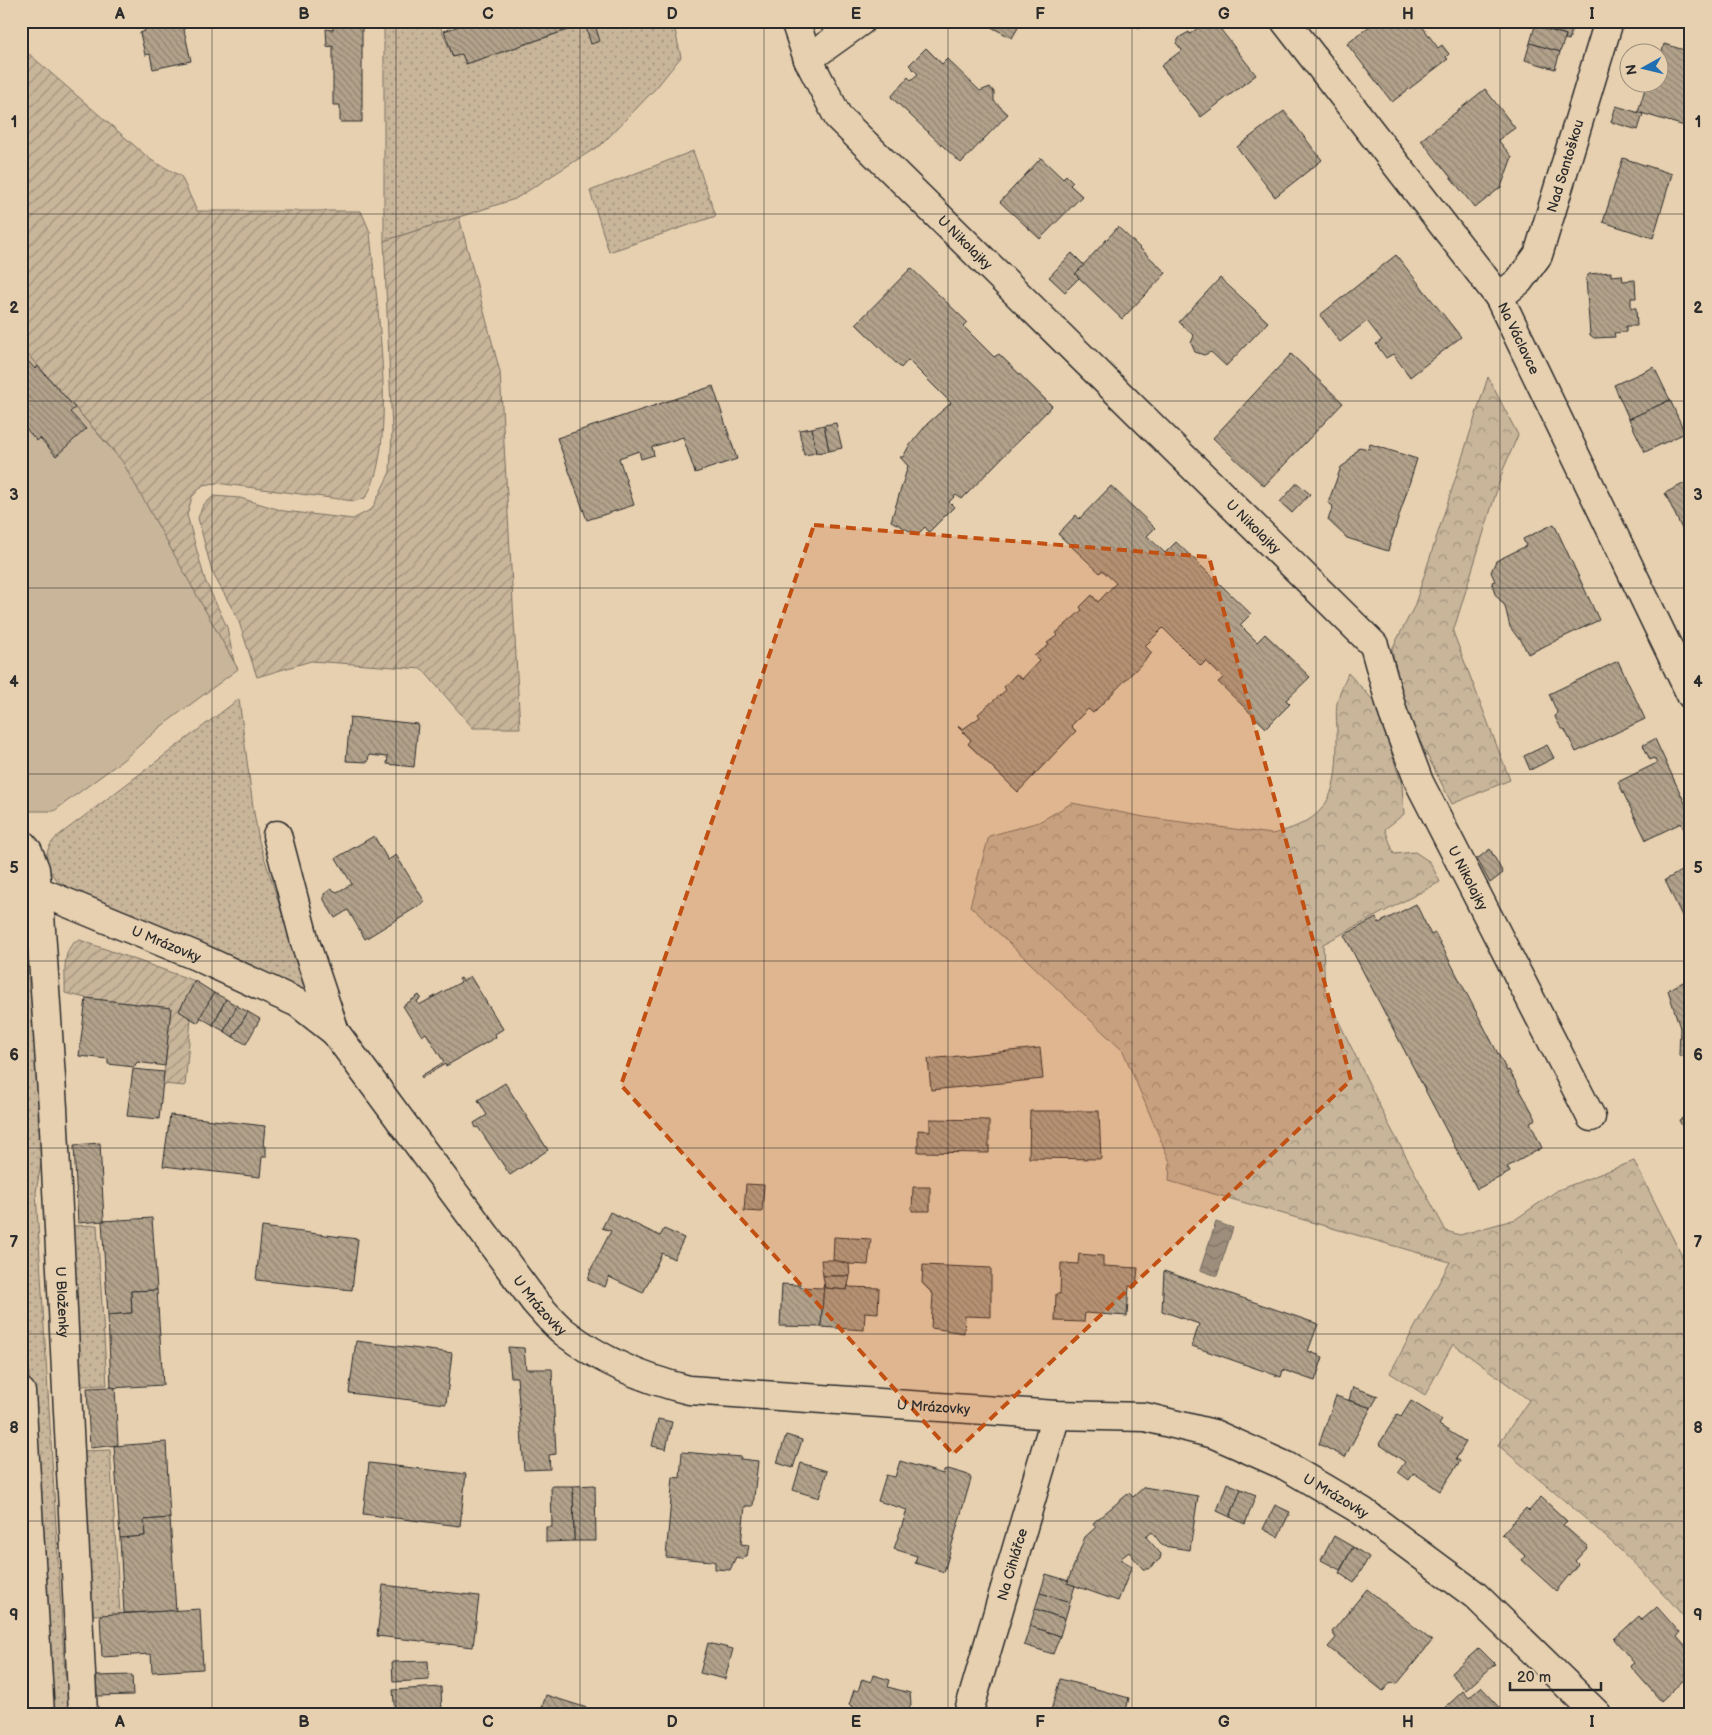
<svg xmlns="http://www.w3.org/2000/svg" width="1712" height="1735" font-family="'Balsamiq Sans',sans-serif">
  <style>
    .grass { fill: url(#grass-dots); stroke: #7a7062 }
    .forest { fill: url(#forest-crowns); stroke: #7a7062 }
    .garden { fill: url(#garden-furrows); stroke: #7a7062 }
    .pitch { fill: #c8b59a; stroke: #7a7062 }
    .water { fill: url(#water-waves); stroke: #6f665b }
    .building { fill: url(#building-back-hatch); stroke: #2b2b2b }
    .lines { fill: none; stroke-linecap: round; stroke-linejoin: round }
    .street-casing { stroke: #2b2b2b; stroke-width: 31 }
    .secondary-casing { stroke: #2b2b2b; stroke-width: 31 }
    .street { stroke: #e7d0b0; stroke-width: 28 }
    .secondary { stroke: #e7d0b0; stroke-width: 28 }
    .marked { fill: #c25012; fill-opacity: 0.2; stroke: #c25012; stroke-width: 4; stroke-dasharray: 10 6; stroke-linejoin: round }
    .grid { fill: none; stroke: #2b2b2b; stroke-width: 1; stroke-opacity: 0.55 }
    .labels { text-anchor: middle; stroke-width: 4; stroke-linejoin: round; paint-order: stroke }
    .street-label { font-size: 14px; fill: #2b2b2b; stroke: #e7d0b0 }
    .neatline { fill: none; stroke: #2b2b2b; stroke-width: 2 }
    .grid-label { font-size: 16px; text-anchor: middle; font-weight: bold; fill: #2b2b2b }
  </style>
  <defs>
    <pattern id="grass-dots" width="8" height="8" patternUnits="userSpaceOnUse" patternTransform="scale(1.25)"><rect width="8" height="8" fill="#c8b59a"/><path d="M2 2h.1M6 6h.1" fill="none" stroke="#a3937e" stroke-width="1.8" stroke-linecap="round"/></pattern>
    <pattern id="forest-crowns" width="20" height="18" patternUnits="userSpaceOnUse" patternTransform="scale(1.25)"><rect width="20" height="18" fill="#c8b59a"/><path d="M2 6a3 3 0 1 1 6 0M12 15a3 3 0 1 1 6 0" fill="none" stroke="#a3937e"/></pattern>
    <pattern id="garden-furrows" width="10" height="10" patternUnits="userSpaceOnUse" patternTransform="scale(1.25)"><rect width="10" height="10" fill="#c8b59a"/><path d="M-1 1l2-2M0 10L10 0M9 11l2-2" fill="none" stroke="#a3937e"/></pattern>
    <pattern id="water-waves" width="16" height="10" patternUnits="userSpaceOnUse" patternTransform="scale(1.25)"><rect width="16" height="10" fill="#9d8e7b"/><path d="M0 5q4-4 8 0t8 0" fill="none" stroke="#807465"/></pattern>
    <pattern id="building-back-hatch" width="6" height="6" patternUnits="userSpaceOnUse" patternTransform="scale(1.25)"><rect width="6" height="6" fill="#b2a28b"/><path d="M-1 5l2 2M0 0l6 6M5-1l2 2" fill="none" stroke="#918472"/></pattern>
  </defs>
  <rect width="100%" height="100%" fill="#e7d0b0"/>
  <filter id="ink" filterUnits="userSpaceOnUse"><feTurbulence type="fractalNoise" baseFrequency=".02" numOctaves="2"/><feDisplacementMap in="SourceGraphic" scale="10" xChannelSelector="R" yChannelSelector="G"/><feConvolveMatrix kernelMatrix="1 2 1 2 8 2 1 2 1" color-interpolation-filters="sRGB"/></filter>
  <g filter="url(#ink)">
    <g class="grass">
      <path d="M384,21H438L453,57L462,54L466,64L595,21H673L681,57L656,88L602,144L515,199L384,241Z"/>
      <path d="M693,151L716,216L609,252L590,191Z"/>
      <path d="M239,699L253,807L259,841L308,995L85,896C76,891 61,885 54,877C42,863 45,847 58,836Z"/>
      <path d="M27,936L36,942L47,1131L36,1192L65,1675L72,1687L73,1714H49L21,1234V992L28,991V979H21V937Z"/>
      <path d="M97,1225L107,1385L80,1386L71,1226Z"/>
      <path d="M110,1450L120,1614L93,1615L83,1451Z"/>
    </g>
    <g class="forest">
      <path d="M1488,377L1518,435L1503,470L1453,632L1510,780L1452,804L1403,708L1392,649L1414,607Z"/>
      <path d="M1348,673L1375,702L1402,785L1404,814L1385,829L1394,854L1415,852L1430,862L1440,882L1323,944L1325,993L1387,1121L1446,1231L1460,1235L1516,1219L1558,1190L1634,1161L1691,1274V1626C1637,1557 1565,1502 1498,1445L1529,1400L1453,1344L1425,1395L1390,1373L1450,1262L1169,1181L1170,1162L1123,1051L970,906L989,836L1039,822L1072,803L1144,817L1272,834C1334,819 1337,791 1337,733C1337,723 1335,709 1338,699C1340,690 1345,681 1348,673Z"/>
    </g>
    <g class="garden">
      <path d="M21,47L151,160L181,176L197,211H361L370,232C375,293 400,449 365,498L354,501L216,483L203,485L192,497L187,515L205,580L227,627L234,662L113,450L21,347Z"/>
      <path d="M459,217L500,372L520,728H473L422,669L311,661L257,677L238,619L212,572L198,518L203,505L214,496L240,498L284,511L353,519L372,509L390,472L392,431L384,241Z"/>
      <path d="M80,940L195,981L179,1011L191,1019L185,1086L163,1084L171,1008L86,998L65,993C66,977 60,945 80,940Z"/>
    </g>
    <path class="pitch" d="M21,347L122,461L238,669L159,728L123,760L54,811H21Z"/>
    <path class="water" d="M1216,1222L1233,1228L1217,1276L1200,1270Z"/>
    <g class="building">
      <path d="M142,21H182L191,61L153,69L150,54L145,55L140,33L145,31Z"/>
      <path d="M333,21H362V122H340V105H333V46L327,47L326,29L333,30Z"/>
      <path d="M474,21H595L594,22L600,41L591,44L585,24L466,64L462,54L453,57L444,31Z"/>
      <path d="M980,21H1022L1012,38Z"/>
      <path d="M1133,21H1149L1139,29Z"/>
      <path d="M1207,21H1214L1256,75L1201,117L1161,66L1182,50L1176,43L1180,37L1189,32L1190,34Z"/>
      <path d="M1376,21H1418L1438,48L1442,45L1449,54L1446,57L1448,59L1392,102L1347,44Z"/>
      <path d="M1546,21H1575L1569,40L1565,39L1566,35L1544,28Z"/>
      <path d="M1535,26L1566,35L1560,52L1530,43Z"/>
      <path d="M1530,43L1560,52L1555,69L1525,60Z"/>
      <path d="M1664,44L1691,52V128L1638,112L1647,82H1660V60Z"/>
      <path d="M926,48L942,64L947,59L980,91L990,87L994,92V101L1008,114L961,163L891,97L908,77L911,80L918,74L909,65Z"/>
      <path d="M1485,89L1515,128L1498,140L1512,157L1501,187L1475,208L1421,140Z"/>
      <path d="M1616,106L1643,114L1638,130L1611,122Z"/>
      <path d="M1284,111L1322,160L1275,197L1237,147Z"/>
      <path d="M1041,158L1063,179L1066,175L1073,182L1070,185L1082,196L1040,239L1000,202Z"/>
      <path d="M1623,158L1672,174L1653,238L1603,222Z"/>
      <path d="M1118,227L1166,273L1122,319L1075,274Z"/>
      <path d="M1072,253L1084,265L1075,274L1079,278L1065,292L1049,277Z"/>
      <path d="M1396,255L1461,337L1410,377L1393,354L1386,358L1376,344L1382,340L1367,321L1340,342L1320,315Z"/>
      <path d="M911,268L967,322L963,326L994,357L999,354L1052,406L962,499L956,495L949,502L954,507L929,532L925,527L917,535L891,521L908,466L900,457H903L909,446L928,423L951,403L908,360L901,368L856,324Z"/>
      <path d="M1611,272V276L1622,275L1623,281L1635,280L1636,298H1631V308H1636L1637,326H1626V332L1614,333L1615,337L1594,338L1590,335L1586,278L1589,274Z"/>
      <path d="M1220,278L1268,322L1226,366L1211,352L1204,355L1195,352L1191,343L1194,336L1179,322Z"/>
      <path d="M21,353L35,369L38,366L75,408L70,412L86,429L56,456L40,438L37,441L21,423Z"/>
      <path d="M1291,354L1343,403L1264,486L1213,438Z"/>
      <path d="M1654,367L1670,400L1629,419L1614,385Z"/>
      <path d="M713,386L737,459L695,473L683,437L652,447L654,455L641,459L639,451L619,458L634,505L587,520L557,438Z"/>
      <path d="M1670,400L1685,433L1645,452L1629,419Z"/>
      <path d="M836,423L842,448L829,451L824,425Z"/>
      <path d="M824,425L829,451L816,453L812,428Z"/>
      <path d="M812,428L816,453L804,455L799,430Z"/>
      <path d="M1370,444L1417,459L1388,551L1347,538L1328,520L1333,506L1328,503L1341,467L1347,463L1359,447L1369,449Z"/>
      <path d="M1691,480V548L1665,493Z"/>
      <path d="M1297,483L1310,494L1292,513L1280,502Z"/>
      <path d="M1111,486L1155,528L1147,536L1165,553L1176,542L1251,614L1240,625L1257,642L1265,634L1310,677L1286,700L1290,704L1266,728L1218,682L1223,678L1206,661L1201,666L1163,628L1145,646L1152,653L1093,713L1088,709L1071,726L1076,731L1018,792L968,744L971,740L958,727L959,726L963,729L980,717L978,714L1006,690L1004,687L1016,674L1022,679L1039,661L1034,656L1049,645L1047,643L1058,635L1056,633L1082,610L1080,607L1092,595L1098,602L1116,583L1102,570L1100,573L1058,534L1076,515L1079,519Z"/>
      <path d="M1554,524L1599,620L1528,654L1520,638H1518L1510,627L1505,606L1495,594L1492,582L1495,581L1491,572L1496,561L1526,546L1523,539Z"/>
      <path d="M1618,661L1645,719L1576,752L1565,730L1561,728L1555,717L1557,712L1549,694Z"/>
      <path d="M350,717L418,724L414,767L387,764L388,757L369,755L368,762L346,761Z"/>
      <path d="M1655,739L1691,816V843L1681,823L1646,840L1618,782L1657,763L1654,758L1650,760L1643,745Z"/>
      <path d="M1547,745L1554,758L1530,770L1524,756Z"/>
      <path d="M374,836L388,860L396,855L425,902L365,939L348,910L335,918L324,900V894L331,889L337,892L352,884L336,858Z"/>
      <path d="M1490,849L1503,873L1490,883L1477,859Z"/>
      <path d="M1691,866V935L1665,880Z"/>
      <path d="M1416,904L1431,935L1435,933L1507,1071L1509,1070L1536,1119L1530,1122L1542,1148L1507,1167L1510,1172L1477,1189L1344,935L1376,918L1379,923Z"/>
      <path d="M470,976L503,1029L495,1034L496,1037L446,1066L445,1064L422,1078L421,1076L444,1062L426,1033L422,1036L403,1006L419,995L421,998L417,1001L419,1005L461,982L459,979L461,978L463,981Z"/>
      <path d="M1691,978V1056H1679L1680,1028L1668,990Z"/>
      <path d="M195,981L214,993L198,1023L179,1011Z"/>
      <path d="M214,993L226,999L213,1025L200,1017Z"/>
      <path d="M86,998L171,1008L165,1066L137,1062L134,1067L108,1064V1059L79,1056Z"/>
      <path d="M226,999L237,1006L224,1031L213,1025Z"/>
      <path d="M237,1006L248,1012L233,1037L224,1031Z"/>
      <path d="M248,1012L260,1019L246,1044L233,1037Z"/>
      <path d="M1040,1048L1043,1079L931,1090L928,1059Z"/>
      <path d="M133,1069L164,1072L159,1119L127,1116Z"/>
      <path d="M505,1083L548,1150L510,1175L478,1127L476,1128L474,1123L487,1115L478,1100Z"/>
      <path d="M1030,1111H1099L1101,1159L1029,1158Z"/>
      <path d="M1691,1114V1144L1679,1120Z"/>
      <path d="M170,1115L265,1126L263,1146H266V1157H262L260,1177L163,1166Z"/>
      <path d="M930,1119L989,1120V1153L918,1152V1130L930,1131Z"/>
      <path d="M100,1143L104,1221L78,1223L74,1145Z"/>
      <path d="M746,1184L764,1185L762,1212L744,1211Z"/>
      <path d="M913,1187H930V1211H912Z"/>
      <path d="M610,1212L660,1236L664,1229L684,1238L674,1259L662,1253L643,1293L609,1277L605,1287L588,1280L591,1269L611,1231L602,1228Z"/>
      <path d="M152,1218L157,1290L131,1291L132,1313L108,1315L102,1221Z"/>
      <path d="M262,1227L358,1239L352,1290L256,1280Z"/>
      <path d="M834,1237L871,1239L868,1265L849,1264L833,1260Z"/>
      <path d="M1079,1254L1103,1256V1266L1138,1268L1136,1287L1129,1286L1127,1316L1085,1313L1084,1322L1055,1321L1056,1294H1060L1061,1263L1078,1264Z"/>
      <path d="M821,1260H833L849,1264L850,1276H823Z"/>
      <path d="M923,1265L991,1268V1317L965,1316L964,1333L931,1328L933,1294L922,1283Z"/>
      <path d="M1164,1271L1318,1324L1308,1351L1323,1357L1315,1381L1283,1370L1281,1377L1192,1346L1199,1324L1162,1311Z"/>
      <path d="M823,1276H850L847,1290L825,1288Z"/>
      <path d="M798,1283H800V1287L823,1288L824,1284L821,1327L780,1326L782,1284L798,1285Z"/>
      <path d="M824,1284L825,1288L847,1290L848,1285L849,1287L879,1288L878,1313L865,1312L864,1330L821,1327Z"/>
      <path d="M157,1290L163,1385L111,1388L108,1315L132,1313L131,1291Z"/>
      <path d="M356,1341L452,1353L446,1404L349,1393Z"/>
      <path d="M508,1347L524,1348L526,1369H552L556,1454L549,1455L550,1469L524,1470L517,1377H511Z"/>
      <path d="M111,1387L115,1388L118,1445L90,1448L87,1388Z"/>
      <path d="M1353,1387L1378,1396L1371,1408L1349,1400Z"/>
      <path d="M1336,1396L1371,1408L1345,1457L1319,1444Z"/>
      <path d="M1411,1401L1442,1420L1439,1425L1466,1442L1456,1459L1460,1461L1440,1491L1414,1473L1409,1480L1398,1472L1405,1462L1379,1444L1397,1415L1401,1417Z"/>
      <path d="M658,1419L672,1422L666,1449L652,1446Z"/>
      <path d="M786,1435L802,1440L793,1468L777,1463Z"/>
      <path d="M166,1442L170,1518L144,1520L145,1536L120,1538L114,1446Z"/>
      <path d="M682,1452L741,1457L740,1459L758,1461L753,1506H745L741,1544L749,1545L747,1556H744L743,1559L736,1557L730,1570L715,1569V1562L712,1561L666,1557L673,1477L680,1478Z"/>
      <path d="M900,1461L943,1474L944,1470L948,1469L969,1475L971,1479L944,1572L915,1563L917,1556L894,1549L907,1510L878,1501L886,1475L895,1477Z"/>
      <path d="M369,1463L466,1474L460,1526L363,1514Z"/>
      <path d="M801,1463L827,1471L819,1498L793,1490Z"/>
      <path d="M1227,1483L1241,1489L1230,1517L1217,1511Z"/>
      <path d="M595,1485L596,1541H574L573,1486Z"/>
      <path d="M551,1486H573L574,1541L546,1542V1527H552Z"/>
      <path d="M1144,1487L1198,1496L1190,1550L1163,1546L1152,1532L1146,1537L1161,1554L1160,1559L1148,1569H1143L1129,1552L1120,1559L1132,1566L1118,1601L1067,1583L1085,1537L1096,1527L1093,1523L1129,1493L1133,1497Z"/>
      <path d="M1241,1489L1256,1495L1245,1524L1230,1517Z"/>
      <path d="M1541,1497L1567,1521L1563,1525L1588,1547L1575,1561L1578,1564L1556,1591L1522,1560L1525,1556L1502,1534L1526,1508L1529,1511Z"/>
      <path d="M1275,1505L1290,1512L1278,1537L1263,1529Z"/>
      <path d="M170,1518L176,1611L124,1613L120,1538L145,1536L144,1520Z"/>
      <path d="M1334,1536L1353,1547L1340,1570L1321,1560Z"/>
      <path d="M1353,1547L1369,1557L1354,1583L1339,1573Z"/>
      <path d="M1046,1574L1069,1581L1067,1583L1075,1586L1070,1602L1040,1593Z"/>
      <path d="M383,1585L479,1596L473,1647L377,1636Z"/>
      <path d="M1367,1589L1432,1641L1397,1684L1391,1682L1383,1691L1328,1647L1336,1638L1332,1632Z"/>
      <path d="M1040,1593L1070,1602L1065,1619L1035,1609Z"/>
      <path d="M1657,1607L1680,1633L1677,1637L1691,1653V1668L1684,1674L1687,1677L1661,1701L1630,1666L1634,1663L1614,1639L1639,1616L1642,1620Z"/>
      <path d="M200,1609L203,1669L152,1672L151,1654L102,1657L100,1615Z"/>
      <path d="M1035,1609L1065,1619L1060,1636L1030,1626Z"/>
      <path d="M1030,1626L1060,1636L1053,1654L1024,1645Z"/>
      <path d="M708,1643L733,1649L725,1679L700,1673Z"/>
      <path d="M1479,1648L1495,1664L1466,1690L1451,1673Z"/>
      <path d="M428,1661L429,1680L393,1682L392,1662Z"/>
      <path d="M132,1675L133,1695L97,1696L96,1676Z"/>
      <path d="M873,1675L890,1680L888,1687L910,1693L911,1705L907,1712L851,1714L853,1706L849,1705L854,1690L858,1691L862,1679L871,1682Z"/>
      <path d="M1060,1679L1129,1698L1125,1714H1050Z"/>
      <path d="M441,1687L442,1714H395L393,1690Z"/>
      <path d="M1481,1687L1506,1714H1449L1446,1707L1463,1691L1469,1698Z"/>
      <path d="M546,1695L606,1714H540Z"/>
    </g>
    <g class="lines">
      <defs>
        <g id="street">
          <path id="s1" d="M795,21L808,59L838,117L1374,645L1393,713L1419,782L1591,1117"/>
          <path d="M808,59L861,21"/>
          <path id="s2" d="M1499,297L1519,281L1538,255L1609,21"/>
          <path d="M277,835L305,942L335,1032"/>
          <path id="s3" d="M21,843L28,851L35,869L40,915L53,1108L83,1714"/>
          <path id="s4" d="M36,890L196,956L298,1003L335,1032L535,1302C544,1312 554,1324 564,1332C601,1361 644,1379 689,1390L1056,1415L1145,1417L1214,1434L1286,1466L1362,1511L1475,1595L1597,1714"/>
          <path d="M21,1392L40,1714"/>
          <path id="s5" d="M968,1714L1056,1415"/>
        </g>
        <g id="secondary">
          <path id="s6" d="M1285,21L1499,297L1691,695"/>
        </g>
      </defs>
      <use href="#street" class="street-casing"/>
      <use href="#secondary" class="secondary-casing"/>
      <use href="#street" class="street"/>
      <use href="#secondary" class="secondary"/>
    </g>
  </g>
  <path class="marked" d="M814,525L1209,557L1351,1080L953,1454L621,1085Z"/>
  <path class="grid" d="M212,21V1714M396,21V1714M580,21V1714M764,21V1714M948,21V1714M1132,21V1714M1316,21V1714M1500,21V1714M21,214H1691M21,401H1691M21,588H1691M21,774H1691M21,961H1691M21,1148H1691M21,1334H1691M21,1521H1691"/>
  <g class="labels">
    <g class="street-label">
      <text dy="5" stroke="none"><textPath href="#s2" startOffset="151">Nad Santoškou</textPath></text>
      <text dy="5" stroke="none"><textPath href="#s1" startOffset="284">U Nikolajky</textPath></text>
      <text dy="5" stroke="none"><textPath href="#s6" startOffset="395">Na Václavce</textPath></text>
      <text dy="5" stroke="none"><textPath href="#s1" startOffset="689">U Nikolajky</textPath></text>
      <text dy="5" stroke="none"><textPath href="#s1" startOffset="1110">U Nikolajky</textPath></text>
      <text dy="5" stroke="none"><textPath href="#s4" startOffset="141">U Mrázovky</textPath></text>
      <text dy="5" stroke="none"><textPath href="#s3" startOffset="464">U Blaženky</textPath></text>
      <text dy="5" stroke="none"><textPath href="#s4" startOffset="674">U Mrázovky</textPath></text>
      <text dy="5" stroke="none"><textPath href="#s4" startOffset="1094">U Mrázovky</textPath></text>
      <text dy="5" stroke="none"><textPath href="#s4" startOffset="1514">U Mrázovky</textPath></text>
      <text dy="5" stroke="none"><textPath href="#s5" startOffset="156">Na Cihlářce</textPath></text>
    </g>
  </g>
  <rect width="1712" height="1735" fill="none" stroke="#e7d0b0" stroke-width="55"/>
  <g transform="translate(1644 68) rotate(262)"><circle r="24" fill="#e7d0b0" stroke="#9c8e7b"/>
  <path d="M0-4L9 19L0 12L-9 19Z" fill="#1f6fb2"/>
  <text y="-8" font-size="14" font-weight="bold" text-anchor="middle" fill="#2b2b2b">N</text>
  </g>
  <path d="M1510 1682v8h91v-8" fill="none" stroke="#2b2b2b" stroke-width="2.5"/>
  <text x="1517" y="1682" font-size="15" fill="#2b2b2b" stroke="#e7d0b0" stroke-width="4" paint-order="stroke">20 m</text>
  <rect x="28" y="28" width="1656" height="1680" class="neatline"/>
  <g class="grid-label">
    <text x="120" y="19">A</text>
    <text x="304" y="19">B</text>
    <text x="488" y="19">C</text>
    <text x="672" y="19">D</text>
    <text x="856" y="19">E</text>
    <text x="1040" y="19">F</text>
    <text x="1224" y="19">G</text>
    <text x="1408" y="19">H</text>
    <text x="1592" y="19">I</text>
    <text x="14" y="127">1</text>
    <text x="1698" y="127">1</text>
    <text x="14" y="313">2</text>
    <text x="1698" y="313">2</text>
    <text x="14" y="500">3</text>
    <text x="1698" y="500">3</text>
    <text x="14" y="687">4</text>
    <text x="1698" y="687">4</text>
    <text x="14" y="873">5</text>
    <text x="1698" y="873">5</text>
    <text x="14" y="1060">6</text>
    <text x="1698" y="1060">6</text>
    <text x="14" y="1247">7</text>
    <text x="1698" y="1247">7</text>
    <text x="14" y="1433">8</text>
    <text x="1698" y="1433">8</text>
    <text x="14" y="1620">9</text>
    <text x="1698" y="1620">9</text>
    <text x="120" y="1727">A</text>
    <text x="304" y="1727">B</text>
    <text x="488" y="1727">C</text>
    <text x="672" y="1727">D</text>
    <text x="856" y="1727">E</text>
    <text x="1040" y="1727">F</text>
    <text x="1224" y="1727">G</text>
    <text x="1408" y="1727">H</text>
    <text x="1592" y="1727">I</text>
  </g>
</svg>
